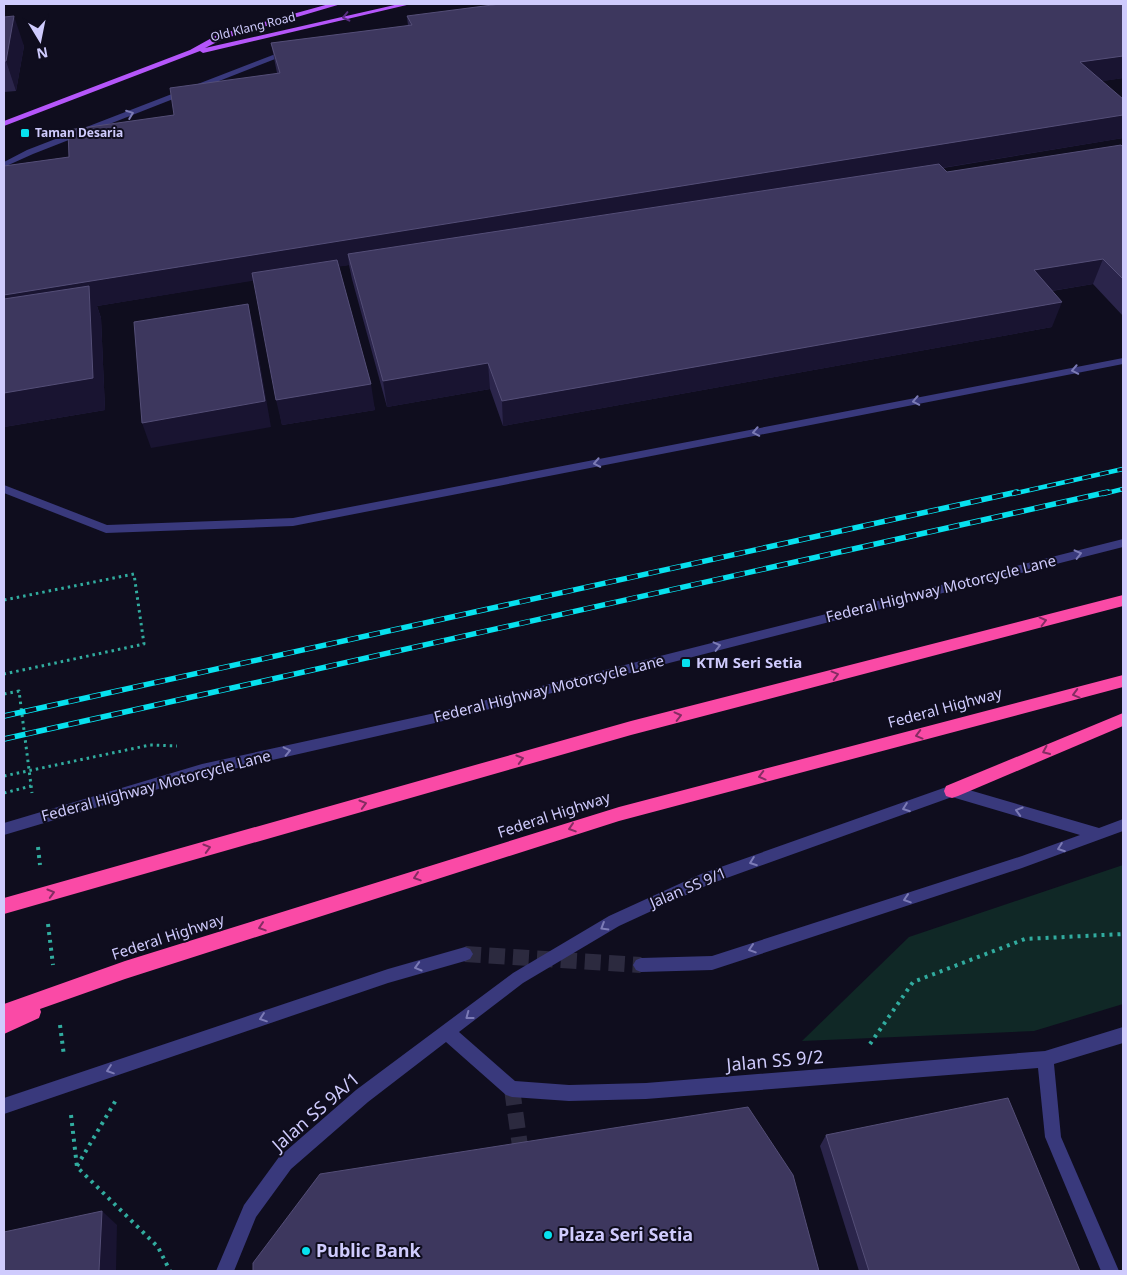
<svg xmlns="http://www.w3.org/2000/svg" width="1127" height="1275" font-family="'Noto Sans',sans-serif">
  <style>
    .green { fill: #102826 }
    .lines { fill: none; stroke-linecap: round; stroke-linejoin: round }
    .minor-tunnel { stroke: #2c2a3f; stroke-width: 16; stroke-dasharray: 16 8; stroke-linecap: butt }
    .path-far1 { stroke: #31ac9f; stroke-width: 3; stroke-dasharray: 2.5 4; stroke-linecap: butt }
    .path { stroke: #31ac9f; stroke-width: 4; stroke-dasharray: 3 5; stroke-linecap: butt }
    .minor { fill: #39397c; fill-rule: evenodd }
    .major { fill: #b556fa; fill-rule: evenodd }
    .highway { fill: #fa4aa6; fill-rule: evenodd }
    .rail-far1-casing { stroke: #07e1ee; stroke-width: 4.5 }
    .rail-casing { stroke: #07e1ee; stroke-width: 5.5 }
    .rail-far1 { stroke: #0f0d1e; stroke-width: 3; stroke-dasharray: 9; stroke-linecap: butt }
    .rail { stroke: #0f0d1e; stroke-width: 4; stroke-dasharray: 11; stroke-linecap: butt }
    .wall { fill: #2b254b }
    .shaded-wall { fill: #191431 }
    .building { fill: #3d375e; stroke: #544e77 }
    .oneway { stroke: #5a2e81 }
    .oneway2 { stroke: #7c7bb6 }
    .oneway3 { stroke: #842c62 }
    .poi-dot { fill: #07e1ee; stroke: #0f0d1e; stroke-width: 2 }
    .labels { text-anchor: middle; stroke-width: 4; stroke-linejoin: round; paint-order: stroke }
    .far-street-label { font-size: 12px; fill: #cfcbfd; stroke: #0f0d1e }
    .far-poi-label { font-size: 12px; font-weight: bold; fill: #cfcbfd; stroke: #0f0d1e; text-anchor: start }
    .street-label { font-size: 15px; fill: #cfcbfd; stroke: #0f0d1e }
    .poi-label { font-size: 15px; font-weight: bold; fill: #cfcbfd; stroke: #0f0d1e; text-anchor: start }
    .near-street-label { font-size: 18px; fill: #cfcbfd; stroke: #0f0d1e }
    .near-poi-label { font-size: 18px; font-weight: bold; fill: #cfcbfd; stroke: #0f0d1e; text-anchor: start }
  </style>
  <rect width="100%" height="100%" fill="#0f0d1e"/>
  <path class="green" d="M1123,865V1004L1034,1031L802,1041L909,937Z"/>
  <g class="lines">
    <g class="minor-tunnel">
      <path d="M465,954L641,965"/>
      <path d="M512,1089L522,1160"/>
    </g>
    <g class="path-far1">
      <path d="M4,600L134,574L144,644L4,674"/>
      <path d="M4,694L19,691L32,793"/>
      <path d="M4,776L150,745L177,746"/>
      <path d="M4,793L31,786"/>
    </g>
    <g class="path">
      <path d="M38,847L40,865"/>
      <path d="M48,924L53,965"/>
      <path d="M60,1025L64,1056"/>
      <path d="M870,1044L913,982L1025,939L1123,934"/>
      <path d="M71,1115L77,1167L158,1247L170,1271"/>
      <path d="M77,1166L116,1100"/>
    </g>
    <g class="minor">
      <path d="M286,50L293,52L33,154L4,167V162L27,150Z"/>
      <path d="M1123,358V364L293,526L106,533L4,493V485L107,525L293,518Z"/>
      <path d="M1123,539V547L435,723L202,776L4,835V823L202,764L435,713Z"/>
      <path d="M952,785L1099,828L1123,819V831L1022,868L712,970L641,972L636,970L633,965L636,960L641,958L712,956L1022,856L1080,835L952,797L710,884L619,926L523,983L459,1032L515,1081L569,1085L646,1083L1045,1051L1123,1027V1043L1054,1064L1061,1137L1119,1271H1101L1045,1137L1038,1068L646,1099L569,1101L512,1097L506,1095L446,1042L368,1102L291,1169L256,1217L234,1271H216L244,1205L279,1157L356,1090L513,973L609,916L701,874Z"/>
      <path d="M465,947L470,949L473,954L470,959L465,961L388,983L4,1114V1098L388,969Z"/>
    </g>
    <path class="major" d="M329,4H341L223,39L205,48L399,4H411L203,53L200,51L4,126V121L190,50L217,35Z"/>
    <g class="highway">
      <path d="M1123,595V606L631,735L4,914V898L631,721Z"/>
      <path d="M1123,675V687L619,821L125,979L40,1009L41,1012L39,1018L4,1034V1004L125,961L619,807Z"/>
      <path d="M1123,713V726L958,796L952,798L946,796L944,791L946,786Z"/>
    </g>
    <defs>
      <g id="rail-far1">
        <path d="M1012,494L1123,469"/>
        <path d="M1103,494L1123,489"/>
      </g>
      <g id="rail">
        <path d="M4,716L1017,492"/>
        <path d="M4,739L1108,492"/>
      </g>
    </defs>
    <use href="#rail-far1" class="rail-far1-casing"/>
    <use href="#rail" class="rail-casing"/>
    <use href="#rail-far1" class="rail-far1"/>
    <use href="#rail" class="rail"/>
  </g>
  <g class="wall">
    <path d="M1123,4V78L1102,81L1123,138L943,168L947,172L1123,147V316L1093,284L1052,291V327L503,426L490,389L387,407L352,279L349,265L339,266L375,410L282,425L254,280L97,306L101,318L105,410L4,427V166L69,157L277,73L271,43L408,26L407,16Z"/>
    <path d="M4,17L24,46L16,91L4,92Z"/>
    <path d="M826,1135L1080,1271H859L820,1146Z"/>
  </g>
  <g class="shaded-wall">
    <path d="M14,16L24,46L16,91L6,61Z"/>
    <path d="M1123,56V78L1072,86L1080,62Z"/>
    <path d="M1123,115V138L351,265L348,254L349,265L97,306L101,318L105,410L4,427V295Z"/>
    <path d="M1103,259L1093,284L1026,295L1034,270Z"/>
    <path d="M1062,302L1052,327L503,426L502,401Z"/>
    <path d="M248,304L254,329L271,427L151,448L142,423Z"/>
    <path d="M488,363L490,389L387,407L383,381Z"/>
    <path d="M371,384L375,410L282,425L276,400Z"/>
    <path d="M102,1211L117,1225L116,1271H99Z"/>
  </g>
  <g class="building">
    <path d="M500,4H1123V56L1080,62L1123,99V115L4,295V166L69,157L68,130L174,115L170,88L280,73L271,43L412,25L407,16Z"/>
    <path d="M14,16L6,61H4V17Z"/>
    <path d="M1121,145L1123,147V279L1103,259L1034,270L1062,302L502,401L488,363L383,381L348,254L939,164L947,172Z"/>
    <path d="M337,260L371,384L276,400L252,273Z"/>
    <path d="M89,286L93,378L4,393V299Z"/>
    <path d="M248,304L265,401L142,423L134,322Z"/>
    <path d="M1008,1098L1080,1271H869L826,1135Z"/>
    <path d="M748,1107L793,1175L819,1271H253V1263L320,1174Z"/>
    <path d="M102,1211L99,1271H4V1232Z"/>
  </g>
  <defs><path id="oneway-chevron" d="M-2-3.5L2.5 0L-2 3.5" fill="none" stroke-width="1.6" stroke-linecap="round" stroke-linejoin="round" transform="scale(1.25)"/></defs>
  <use class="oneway" href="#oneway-chevron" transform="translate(346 17) rotate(167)"/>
  <g class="oneway2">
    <use href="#oneway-chevron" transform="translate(130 114) rotate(-21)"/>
    <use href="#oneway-chevron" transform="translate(1075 370) rotate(169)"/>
    <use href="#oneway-chevron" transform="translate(916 401) rotate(169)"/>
    <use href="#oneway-chevron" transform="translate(756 432) rotate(169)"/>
    <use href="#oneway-chevron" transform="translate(597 463) rotate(169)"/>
    <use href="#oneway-chevron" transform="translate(1078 554) rotate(-14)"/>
    <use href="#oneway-chevron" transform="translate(717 646) rotate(-14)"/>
    <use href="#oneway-chevron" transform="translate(287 751) rotate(-13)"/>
    <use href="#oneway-chevron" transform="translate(906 808) rotate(160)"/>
    <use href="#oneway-chevron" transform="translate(1019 811) rotate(-164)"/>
    <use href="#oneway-chevron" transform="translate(1061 848) rotate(160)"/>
    <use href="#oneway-chevron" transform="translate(753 862) rotate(160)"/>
    <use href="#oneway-chevron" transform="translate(907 899) rotate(162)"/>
    <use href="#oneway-chevron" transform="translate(604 927) rotate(149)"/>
    <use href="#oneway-chevron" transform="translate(752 949) rotate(162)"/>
    <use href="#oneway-chevron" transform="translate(418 967) rotate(164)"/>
    <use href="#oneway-chevron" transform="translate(469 1016) rotate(143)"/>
    <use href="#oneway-chevron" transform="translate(263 1018) rotate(161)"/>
    <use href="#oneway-chevron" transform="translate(110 1070) rotate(161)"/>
  </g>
  <g class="oneway3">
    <use href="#oneway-chevron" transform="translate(1043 621) rotate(-14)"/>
    <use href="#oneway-chevron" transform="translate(835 675) rotate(-15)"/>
    <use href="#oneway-chevron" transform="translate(1076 694) rotate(165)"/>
    <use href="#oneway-chevron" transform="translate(678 716) rotate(-14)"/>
    <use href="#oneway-chevron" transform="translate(919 735) rotate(165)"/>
    <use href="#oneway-chevron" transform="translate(1046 751) rotate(156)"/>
    <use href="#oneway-chevron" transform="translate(520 759) rotate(-16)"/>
    <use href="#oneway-chevron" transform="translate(762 776) rotate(165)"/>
    <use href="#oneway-chevron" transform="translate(363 804) rotate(-16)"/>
    <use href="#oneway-chevron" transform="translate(572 828) rotate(162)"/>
    <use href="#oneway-chevron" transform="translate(207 848) rotate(-16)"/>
    <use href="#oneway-chevron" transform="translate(417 877) rotate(162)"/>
    <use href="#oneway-chevron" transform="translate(51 893) rotate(-16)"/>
    <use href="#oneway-chevron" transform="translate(262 927) rotate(162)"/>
  </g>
  <g class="poi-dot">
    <rect x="20" y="128" width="10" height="10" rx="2.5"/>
    <rect x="681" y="658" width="10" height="10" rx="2.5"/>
    <circle cx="548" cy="1235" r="5"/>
    <circle cx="306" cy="1251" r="5"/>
  </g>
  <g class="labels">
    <g class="far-street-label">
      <text transform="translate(253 27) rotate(-14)" y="4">Old Klang Road</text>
    </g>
    <g class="far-poi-label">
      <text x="35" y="137">Taman Desaria</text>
    </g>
    <g class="street-label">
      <text transform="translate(941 589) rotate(-14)" y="5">Federal Highway Motorcycle Lane</text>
      <text transform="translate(549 689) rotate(-14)" y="5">Federal Highway Motorcycle Lane</text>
      <text transform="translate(945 708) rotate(-15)" y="5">Federal Highway</text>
      <text transform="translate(156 786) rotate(-15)" y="5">Federal Highway Motorcycle Lane</text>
      <text transform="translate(554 815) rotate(-18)" y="5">Federal Highway</text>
      <text transform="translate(688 888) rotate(-23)" y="5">Jalan SS 9/1</text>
      <text transform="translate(168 937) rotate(-18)" y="5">Federal Highway</text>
    </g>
    <g class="poi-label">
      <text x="696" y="668">KTM Seri Setia</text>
    </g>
    <g class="near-street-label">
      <text transform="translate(775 1061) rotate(-5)" y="6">Jalan SS 9/2</text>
      <text transform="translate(316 1112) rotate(-41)" y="6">Jalan SS 9A/1</text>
    </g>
    <g class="near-poi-label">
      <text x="558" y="1241">Plaza Seri Setia</text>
      <text x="316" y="1257">Public Bank</text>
    </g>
  </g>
  <rect width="1127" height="1275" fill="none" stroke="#cfcbfd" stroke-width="10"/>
  <g transform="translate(40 40) rotate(170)" stroke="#0f0d1e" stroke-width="4" paint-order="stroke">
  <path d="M0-4L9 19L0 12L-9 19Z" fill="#cfcbfd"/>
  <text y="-8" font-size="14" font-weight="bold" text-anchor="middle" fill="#cfcbfd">N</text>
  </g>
</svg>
